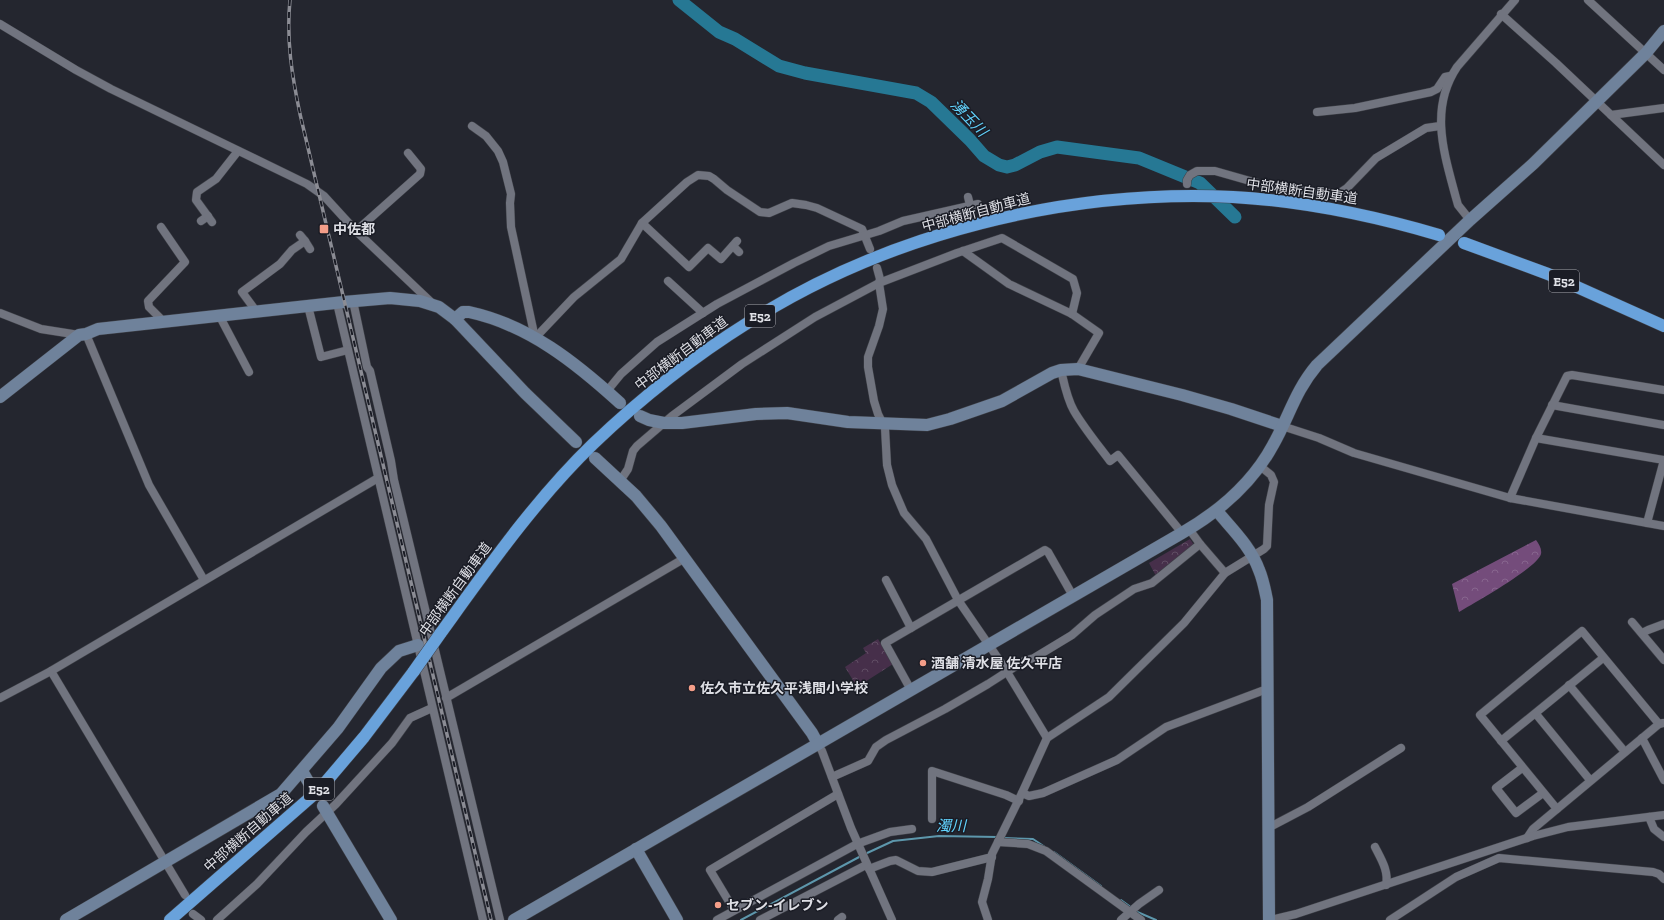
<svg xmlns="http://www.w3.org/2000/svg" width="1664" height="920" font-family="'Zilla Slab','Noto Sans JP',serif">
  <style>
    .forest { fill: url(#forest-crowns) }
    .park { fill: url(#park-crowns) }
    .lines { fill: none; stroke-linecap: round; stroke-linejoin: round }
    .stream { stroke: #5d97ac; stroke-width: 2 }
    .river { stroke: #267894; stroke-width: 13 }
    .street-casing { stroke: #3f4148; stroke-width: 9 }
    .secondary-casing { stroke: #3f4148; stroke-width: 13 }
    .highway-casing { stroke: #3f4148; stroke-width: 13 }
    .street { stroke: #71747f; stroke-width: 8 }
    .secondary { stroke: #6f829b; stroke-width: 12 }
    .highway { stroke: #69a2db; stroke-width: 12 }
    .rail-casing { stroke: #8b8c94; stroke-width: 3.5 }
    .rail { stroke: #1a1c25; stroke-width: 2; stroke-dasharray: 6; stroke-linecap: butt }
    .highway-bridge-casing { stroke: #3f4148; stroke-width: 13; stroke-linecap: butt }
    .highway-bridge { stroke: #69a2db; stroke-width: 12 }
    .poi-dot { fill: #f49e89; stroke: #1a1c25; stroke-width: 1.5 }
    .labels { text-anchor: middle; stroke-width: 3; stroke-linejoin: round; paint-order: stroke }
    .shield { fill: #1a1c25; stroke: #a3a4ab; stroke-width: 1 }
    .shield-label { font-size: 13px; font-weight: bold; fill: #dedfe5 }
    .street-label { font-size: 14px; fill: #dedfe5; stroke: #1a1c25 }
    .poi-label { font-size: 14px; font-weight: bold; fill: #dedfe5; stroke: #1a1c25; text-anchor: start }
    .water-label { font-size: 15px; font-style: italic; fill: #62d3fd; stroke: #1a1c25 }
  </style>
  <defs>
    <pattern id="forest-crowns" width="20" height="18" patternUnits="userSpaceOnUse"><rect width="20" height="18" fill="#744c7b"/><path d="M2 6a3 3 0 1 1 6 0M12 15a3 3 0 1 1 6 0" fill="none" stroke="#87658e"/></pattern>
    <pattern id="park-crowns" width="20" height="18" patternUnits="userSpaceOnUse"><rect width="20" height="18" fill="#462f4a"/><path d="M2 6a3 3 0 1 1 6 0M12 15a3 3 0 1 1 6 0" fill="none" stroke="#604d64"/></pattern>
  </defs>
  <rect width="100%" height="100%" fill="#24262f"/>
  <path class="forest" d="M1536,540C1539,544 1542,549 1541,554C1537,568 1474,603 1459,612L1452,584Z"/>
  <g class="park">
    <path d="M1190,539L1194,545L1156,576L1149,563Z"/>
    <path d="M878,639L893,664L857,687L845,667L866,653L863,648Z"/>
  </g>
  <g class="lines">
    <g class="stream">
      <path d="M1002,838L1033,839L1045,847"/>
      <path d="M1054,852L1101,886"/>
      <path d="M865,854L893,841L939,836L998,837"/>
      <path d="M1121,900L1132,908"/>
      <path d="M1135,911L1156,920"/>
      <path d="M741,920L861,856"/>
    </g>
    <path class="river" d="M679,0L719,32L735,39L779,66L805,73L916,93L931,102L970,140L984,156L999,165L1007,167L1015,165L1040,152L1057,147L1139,158L1200,183L1235,217"/>
    <defs>
      <g id="street">
        <path d="M1588,0L1664,70"/>
        <path d="M1501,14L1556,63L1611,115L1664,108"/>
        <path d="M0,24L76,70L111,89L307,184L324,196L356,231L433,304"/>
        <path d="M1317,112L1355,108L1431,92L1437,89L1445,77L1450,76"/>
        <path d="M1611,115L1664,165"/>
        <path d="M472,126L486,136L498,151L503,162L511,194L510,203L511,227L535,338"/>
        <path d="M1187,184V180L1190,175L1197,171H1215L1271,187L1338,194L1347,188L1376,158L1426,128L1440,126"/>
        <path d="M968,197L970,205"/>
        <path d="M1470,220L1458,205L1456,198C1444,153 1429,109 1457,67L1515,0"/>
        <path d="M201,221L208,216"/>
        <path d="M212,222L196,200L197,192L216,179L238,151"/>
        <path d="M642,223L689,267L708,248L721,259L737,241"/>
        <path d="M161,227L185,262L148,301L149,307L163,321"/>
        <path d="M356,231L420,174L421,169L408,153"/>
        <path d="M305,241L310,249"/>
        <path d="M733,246L739,252"/>
        <path d="M963,251L1009,284L1072,314L1099,333L1078,369"/>
        <path d="M877,268L880,279L879,283L883,309L879,326L868,357V367L874,401L878,414L885,428L887,465L892,485L904,513L926,539L958,600L1004,667L1047,738"/>
        <path d="M668,281L703,313"/>
        <path d="M353,301L367,367L370,371L391,461L394,480L500,920"/>
        <path d="M337,303L483,920"/>
        <path d="M308,306L321,357L348,350"/>
        <path d="M256,311L242,292L280,264L292,250L305,241L300,235"/>
        <path d="M0,313L41,329L79,335"/>
        <path d="M219,315L249,372"/>
        <path d="M86,334L149,485L204,580"/>
        <path d="M535,338L574,297L621,259L642,223L687,182L698,175L709,176L714,179L727,190L760,212L769,213L792,203L806,205L817,208L862,229L870,249"/>
        <path d="M1061,370C1064,383 1067,399 1074,411C1084,428 1098,445 1110,461L1118,455L1182,533"/>
        <path d="M607,391L621,374L657,342L717,304L794,263L829,246L879,231L903,221L978,204"/>
        <path d="M1552,405L1664,425"/>
        <path d="M1282,426L1319,438L1354,453L1510,498L1664,526"/>
        <path d="M1536,438L1664,460"/>
        <path d="M620,481L628,469L633,451L637,446L672,416L742,364L815,317L879,283L957,253L1002,238L1073,279L1077,293L1072,314"/>
        <path d="M1510,498L1536,438L1567,376L1572,375L1664,390"/>
        <path d="M1647,523L1664,460"/>
        <path d="M1189,529L1200,544"/>
        <path d="M886,580L911,628"/>
        <path d="M1632,622L1664,660"/>
        <path d="M1642,633L1648,630L1664,624"/>
        <path d="M51,671L185,895"/>
        <path d="M1569,685L1625,752"/>
        <path d="M911,690L885,643L1045,550L1048,552L1073,596"/>
        <path d="M0,698L51,671L378,478"/>
        <path d="M446,698L685,558"/>
        <path d="M1536,714L1590,780"/>
        <path d="M1642,738L1664,780"/>
        <path d="M1501,741L1603,658"/>
        <path d="M818,744L822,751L851,828L892,920"/>
        <path d="M1522,768L1496,788L1516,813L1543,793"/>
        <path d="M832,777L868,761L876,747L886,740L945,709L988,684L1024,661L1034,658L1072,635L1095,615L1134,589L1152,583L1200,544L1225,573L1264,549L1267,546L1269,505L1274,482L1271,475L1260,466"/>
        <path d="M1022,793L1029,796L1043,793L1117,760L1166,727L1267,689"/>
        <path d="M1557,809L1480,715L1582,631L1659,724"/>
        <path d="M1649,817L1654,829L1664,837"/>
        <path d="M932,819V771L1006,795L1019,801"/>
        <path d="M1268,828L1308,807L1401,748"/>
        <path d="M1527,838L1533,829L1659,724L1663,723"/>
        <path d="M998,842L1028,844L1046,851L1141,920"/>
        <path d="M1375,847C1381,859 1389,871 1386,885"/>
        <path d="M869,869L890,861L896,860L918,871L932,872L992,857"/>
        <path d="M734,910L710,870L838,794"/>
        <path d="M193,914L201,920"/>
        <path d="M217,920L257,884L306,832L336,804L392,743L410,718L432,708"/>
        <path d="M717,920L857,844L890,832L912,829"/>
        <path d="M760,920L866,865"/>
        <path d="M838,920L842,917"/>
        <path d="M988,920L982,902L988,879L992,854L1022,793L1047,738L1109,697L1184,623L1225,573"/>
        <path d="M1121,920L1139,904L1159,890"/>
        <path d="M1270,920L1296,914L1533,836L1568,827L1664,815"/>
        <path d="M1390,920L1456,877L1499,858L1653,872L1659,874L1664,879"/>
      </g>
      <g id="secondary">
        <path d="M455,319L463,312H469C529,325 576,363 620,403"/>
        <path d="M0,397L79,335L86,334L98,329L344,302L390,298L420,301L439,307L455,319L525,393L576,442"/>
        <path d="M640,416L649,420L664,423H682L756,414L787,413L848,422L927,425L950,419L1002,401L1052,373L1061,370L1078,369L1182,395L1231,409L1282,426"/>
        <path d="M595,458L636,496L661,526L812,733L818,744"/>
        <path d="M1217,511C1232,529 1251,547 1259,570C1263,579 1265,590 1267,600L1269,920"/>
        <path d="M302,771L309,783"/>
        <path d="M323,806L391,920"/>
        <path d="M636,849L677,920"/>
        <path d="M66,920L281,794L338,728L381,668L399,651L418,645"/>
        <path d="M514,920L1182,533C1220,511 1252,484 1273,445C1289,417 1295,391 1317,365L1470,220L1533,164L1646,53L1664,31"/>
      </g>
      <g id="highway">
        <path d="M1464,243L1548,274L1664,326"/>
        <path d="M440,634C487,569 535,500 593,444C641,398 693,357 749,322C889,233 1067,189 1233,197C1303,201 1371,215 1439,235"/>
        <path d="M170,920L319,790L364,737L414,671"/>
      </g>
    </defs>
    <use href="#street" class="street-casing"/>
    <use href="#secondary" class="secondary-casing"/>
    <use href="#highway" class="highway-casing"/>
    <use href="#street" class="street"/>
    <use href="#secondary" class="secondary"/>
    <use href="#highway" class="highway"/>
    <defs>
      <path id="rail" d="M290,0C286,39 292,76 300,114L491,920"/>
    </defs>
    <use href="#rail" class="rail-casing"/>
    <use href="#rail" class="rail"/>
    <defs>
      <path id="highway-bridge" d="M414,671L440,634"/>
    </defs>
    <use href="#highway-bridge" class="highway-bridge-casing"/>
    <use href="#highway-bridge" class="highway-bridge"/>
  </g>
  <g class="poi-dot">
    <rect x="319" y="224" width="10" height="10" rx="2"/>
    <circle cx="923" cy="663" r="4"/>
    <circle cx="692" cy="688" r="4"/>
    <circle cx="718" cy="905" r="4"/>
  </g>
  <g class="labels">
    <g class="shield">
      <rect x="1549" y="270" width="30" height="22" rx="3"/>
      <rect x="745" y="305" width="30" height="22" rx="3"/>
      <rect x="304" y="778" width="30" height="22" rx="3"/>
    </g>
    <g class="shield-label">
      <text x="1564" y="286">E52</text>
      <text x="760" y="321">E52</text>
      <text x="319" y="794">E52</text>
    </g>
    <g class="street-label">
      <text transform="translate(1302 191) rotate(8)" y="5">中部横断自動車道</text>
      <text transform="translate(976 212) rotate(-15)" y="5">中部横断自動車道</text>
      <text transform="translate(681 353) rotate(-37)" y="5">中部横断自動車道</text>
      <text transform="translate(455 589) rotate(-54)" y="5">中部横断自動車道</text>
      <text transform="translate(248 832) rotate(-41)" y="5">中部横断自動車道</text>
    </g>
    <g class="poi-label">
      <text x="333" y="234">中佐都</text>
      <text x="931" y="668">酒舗 清水屋 佐久平店</text>
      <text x="700" y="693">佐久市立佐久平浅間小学校</text>
      <text x="726" y="910">セブン-イレブン</text>
    </g>
    <g class="water-label">
      <text transform="translate(969 118) rotate(46)" y="5">湧玉川</text>
      <text x="951" y="831">濁川</text>
    </g>
  </g>
</svg>
